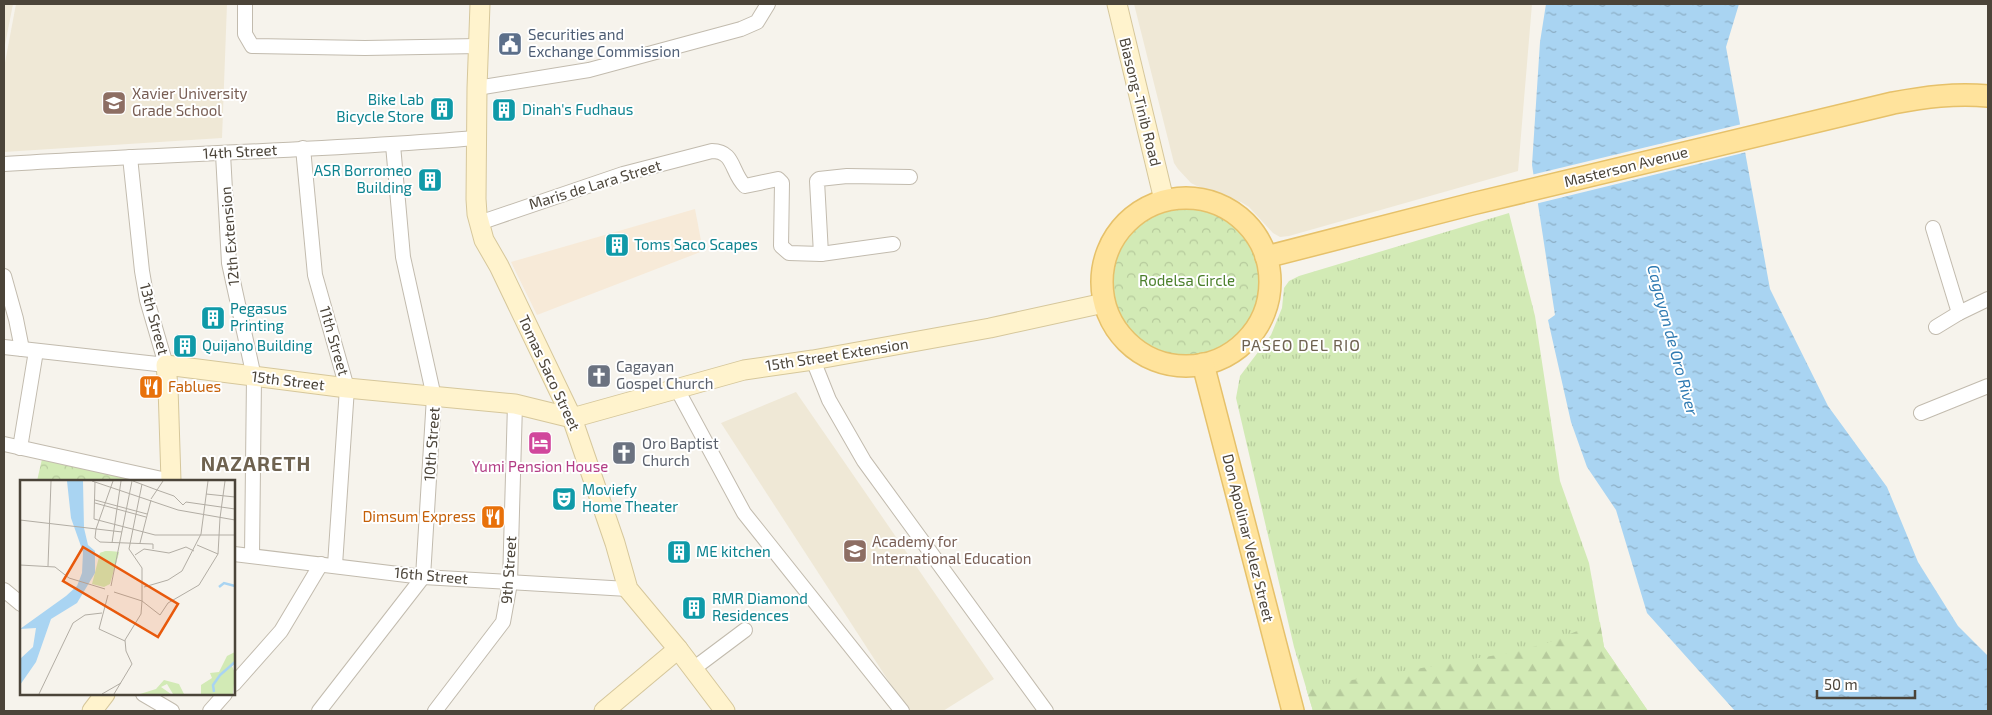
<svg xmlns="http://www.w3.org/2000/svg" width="1992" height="715" font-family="'Exo 2',sans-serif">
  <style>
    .commercial { fill: #f7ead8 }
    .education { fill: #efe8d6 }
    .grass { fill: url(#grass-tufts) }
    .forest { fill: url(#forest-firs) }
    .park { fill: url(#park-crowns) }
    .water { fill: url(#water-ripples) }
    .pier { fill: #f6f3ec }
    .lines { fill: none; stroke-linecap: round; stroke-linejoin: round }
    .street-casing { stroke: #c2bbae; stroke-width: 16 }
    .secondary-casing { stroke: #d6c79b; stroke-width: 21 }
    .primary-casing { stroke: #e6c16a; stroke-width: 24 }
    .street { stroke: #fff; stroke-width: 14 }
    .secondary { stroke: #fff3cd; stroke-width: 19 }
    .primary { stroke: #ffe39c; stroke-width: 21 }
    .labels { text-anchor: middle; stroke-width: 4; stroke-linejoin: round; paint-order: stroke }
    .service-label { font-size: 15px; fill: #4e5e75; stroke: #fff; text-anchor: start }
    .education-label { font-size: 15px; fill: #785e54; stroke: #fff; text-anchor: start }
    .culture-label { font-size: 15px; fill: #0d838f; stroke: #fff; text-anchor: start }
    .street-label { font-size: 15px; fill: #4b4439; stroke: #fff }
    .park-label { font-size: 15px; fill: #4a7f2a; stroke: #fff }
    .worship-label { font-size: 15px; fill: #5b616d; stroke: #fff; text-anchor: start }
    .food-label { font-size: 15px; fill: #c56008; stroke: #fff; text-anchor: start }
    .hotel-label { font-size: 15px; fill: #b23c85; stroke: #fff }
    .water-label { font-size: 16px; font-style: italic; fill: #2e7ab2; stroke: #fff }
    .neighbourhood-label { font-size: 16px; letter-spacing: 1px; fill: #6e6250; stroke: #fff }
    .district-label { font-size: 20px; font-weight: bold; letter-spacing: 1px; fill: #6e6250; stroke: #fff }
    .inset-river { fill: none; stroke: #a9d4f2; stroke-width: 2.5 }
    .inset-road { fill: none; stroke: #b2ada4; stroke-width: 1 }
    .view { fill: #e8590c; fill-opacity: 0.15; stroke: #e8590c; stroke-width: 2.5 }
    .inset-edge { fill: none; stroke: #4b4439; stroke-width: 2.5 }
  </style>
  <defs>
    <pattern id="grass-tufts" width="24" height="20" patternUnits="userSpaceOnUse" patternTransform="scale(1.25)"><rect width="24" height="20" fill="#d2eab5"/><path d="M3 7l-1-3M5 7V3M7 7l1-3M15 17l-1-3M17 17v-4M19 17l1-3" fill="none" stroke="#b6ca9c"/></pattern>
    <pattern id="forest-firs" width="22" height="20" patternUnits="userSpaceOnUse" patternTransform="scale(1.25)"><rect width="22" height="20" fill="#d2eab5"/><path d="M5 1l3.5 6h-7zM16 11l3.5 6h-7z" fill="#b6ca9c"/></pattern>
    <pattern id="park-crowns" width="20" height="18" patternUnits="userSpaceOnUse" patternTransform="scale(1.25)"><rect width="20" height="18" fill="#d2eab5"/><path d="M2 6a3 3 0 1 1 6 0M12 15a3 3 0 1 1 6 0" fill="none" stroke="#b6ca9c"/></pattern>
    <pattern id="water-ripples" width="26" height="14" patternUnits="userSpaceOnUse" patternTransform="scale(1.25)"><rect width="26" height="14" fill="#a9d4f2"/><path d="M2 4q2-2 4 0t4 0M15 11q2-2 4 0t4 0" fill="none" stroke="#8caec5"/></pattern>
  </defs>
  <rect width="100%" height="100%" fill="#f6f3ec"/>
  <path class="commercial" d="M695,209L703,251L537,315L511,262Z"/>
  <g class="education">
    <path d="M4,4H13L4,50Z"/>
    <path d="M16,4H227L222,138L4,152V68Z"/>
    <path d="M1134,4H1532L1518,171L1289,236L1280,237L1273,233L1249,207L1241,202L1209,192L1191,183L1178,169L1174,163Z"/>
    <path d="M796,392L994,679L943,711H908L721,423Z"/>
  </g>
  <path class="grass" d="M1509,213L1535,316L1560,481L1589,563L1604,647L1648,711H1313L1294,647L1236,398L1240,376L1271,335L1282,308L1284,288L1289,281L1299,276Z"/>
  <path class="forest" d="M1600,622L1604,647L1648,711H1313L1306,688L1514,652L1547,643Z"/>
  <g class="park">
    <circle cx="1186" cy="282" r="73"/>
    <path d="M42,459L138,481H37Z"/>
  </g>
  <path class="water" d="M1546,4H1739L1726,47L1770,289L1828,406L1887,487L1918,562L1958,626L1988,656V711H1735L1647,613L1616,510L1587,467L1571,422L1548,320L1555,315L1532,165L1540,42Z"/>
  <path class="pier" d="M1742,124L1747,152L1535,204L1531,175Z"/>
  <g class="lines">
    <defs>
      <g id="street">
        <path d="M245,4V34L252,46L365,48L479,46"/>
        <path d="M477,88L589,70L741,29L757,22L768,4"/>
        <path d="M303,148L315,275L347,388L335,565"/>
        <path d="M223,154L229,263L254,377L252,556"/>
        <path d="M4,164C161,154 319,151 476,138"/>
        <path d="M479,223L623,174L712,151C735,151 731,173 745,186L778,179L782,183L781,246L789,253L821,254L893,244"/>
        <path d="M1933,228L1959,313"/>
        <path d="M821,254L817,181L819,179L847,176L910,177"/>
        <path d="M4,276L16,319L22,349"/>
        <path d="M1936,327L1959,313L1988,299"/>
        <path d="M4,347L166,365L147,300L142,271L130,157"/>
        <path d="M813,360L829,400L864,461L1046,711"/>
        <path d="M677,389L744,513L902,711"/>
        <path d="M1921,413L1988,386"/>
        <path d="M4,444L171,481"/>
        <path d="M20,448L36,351"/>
        <path d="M234,554L423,577L628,589"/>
        <path d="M4,590L21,604"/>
        <path d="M693,669L745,630"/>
        <path d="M234,684L281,631L321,564"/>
        <path d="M143,694L172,711"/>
        <path d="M210,711L225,694"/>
        <path d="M319,711L423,577L434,397L403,257L393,145"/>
        <path d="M435,711L503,622L510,583L515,404"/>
      </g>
      <g id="secondary">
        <path d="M480,4L477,88L476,199L477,214L484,240L499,266L572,418L615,543L628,589L678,649L725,711"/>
        <path d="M1117,4L1164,200"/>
        <path d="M171,481L168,387L166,365L347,388L515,404L572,418L744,370L813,360L990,328L1104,303"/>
        <path d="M92,711L105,694"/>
        <path d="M604,711L678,649"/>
      </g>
      <g id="primary">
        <circle cx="1186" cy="282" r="84"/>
        <path d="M1266,257L1472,204L1893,103C1925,97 1955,93 1988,96"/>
        <path d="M1203,364L1293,711"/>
      </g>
    </defs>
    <use href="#street" class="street-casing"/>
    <use href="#secondary" class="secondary-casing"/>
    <use href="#primary" class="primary-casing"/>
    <use href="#street" class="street"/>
    <use href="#secondary" class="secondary"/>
    <use href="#primary" class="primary"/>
  </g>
  <defs>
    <symbol id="civic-square" viewBox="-11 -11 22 22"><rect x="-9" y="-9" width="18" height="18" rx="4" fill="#5c6f8a" stroke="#fff"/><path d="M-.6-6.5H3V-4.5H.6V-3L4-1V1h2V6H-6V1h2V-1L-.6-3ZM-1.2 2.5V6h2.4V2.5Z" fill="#fff"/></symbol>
    <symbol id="school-square" viewBox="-11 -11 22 22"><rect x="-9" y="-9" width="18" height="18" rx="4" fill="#8d6e63" stroke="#fff"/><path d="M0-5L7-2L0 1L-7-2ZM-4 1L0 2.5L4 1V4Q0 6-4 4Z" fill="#fff"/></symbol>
    <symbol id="building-square" viewBox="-11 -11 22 22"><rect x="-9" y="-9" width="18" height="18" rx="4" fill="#0f9aa8" stroke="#fff"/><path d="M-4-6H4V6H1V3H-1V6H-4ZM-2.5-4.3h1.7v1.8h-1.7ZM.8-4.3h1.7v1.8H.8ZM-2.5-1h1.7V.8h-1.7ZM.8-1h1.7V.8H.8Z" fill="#fff"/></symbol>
    <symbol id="church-square" viewBox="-11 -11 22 22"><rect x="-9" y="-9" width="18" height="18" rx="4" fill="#6b7280" stroke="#fff"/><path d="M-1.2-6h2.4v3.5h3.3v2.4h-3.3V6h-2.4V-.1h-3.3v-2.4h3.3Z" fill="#fff"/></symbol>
    <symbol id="restaurant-square" viewBox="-11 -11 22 22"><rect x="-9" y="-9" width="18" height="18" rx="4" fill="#e8710a" stroke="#fff"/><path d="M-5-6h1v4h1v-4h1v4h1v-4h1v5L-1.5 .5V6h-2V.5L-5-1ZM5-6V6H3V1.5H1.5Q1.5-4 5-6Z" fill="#fff"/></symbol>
    <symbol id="hotel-square" viewBox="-11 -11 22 22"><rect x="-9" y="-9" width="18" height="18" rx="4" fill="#d1479c" stroke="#fff"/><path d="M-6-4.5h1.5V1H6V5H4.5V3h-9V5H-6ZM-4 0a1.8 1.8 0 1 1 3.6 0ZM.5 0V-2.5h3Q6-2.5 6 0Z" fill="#fff"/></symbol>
    <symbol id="theatre-square" viewBox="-11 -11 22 22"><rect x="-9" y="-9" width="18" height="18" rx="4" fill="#0f9aa8" stroke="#fff"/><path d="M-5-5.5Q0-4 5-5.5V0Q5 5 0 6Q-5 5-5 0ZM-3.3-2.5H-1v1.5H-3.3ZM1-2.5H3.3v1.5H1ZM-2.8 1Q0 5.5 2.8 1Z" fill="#fff"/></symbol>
  </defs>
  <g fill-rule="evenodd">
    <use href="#civic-square" x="496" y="30" width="28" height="28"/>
    <use href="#school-square" x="100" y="89" width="28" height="28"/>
    <use href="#building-square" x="428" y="95" width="28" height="28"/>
    <use href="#building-square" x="490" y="96" width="28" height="28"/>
    <use href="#building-square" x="416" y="166" width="28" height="28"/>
    <use href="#building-square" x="603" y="231" width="28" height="28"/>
    <use href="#building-square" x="199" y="304" width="28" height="28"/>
    <use href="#building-square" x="171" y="332" width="28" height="28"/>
    <use href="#church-square" x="585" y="362" width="28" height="28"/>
    <use href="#restaurant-square" x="137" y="373" width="28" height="28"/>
    <use href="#hotel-square" x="526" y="429" width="28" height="28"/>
    <use href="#church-square" x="610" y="439" width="28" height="28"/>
    <use href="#theatre-square" x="550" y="485" width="28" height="28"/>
    <use href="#restaurant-square" x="479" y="503" width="28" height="28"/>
    <use href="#school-square" x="841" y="537" width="28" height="28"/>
    <use href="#building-square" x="665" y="538" width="28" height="28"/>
    <use href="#building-square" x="680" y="594" width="28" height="28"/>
  </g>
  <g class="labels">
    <g class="service-label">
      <text x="528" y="40">Securities and<tspan x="528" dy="17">Exchange Commission</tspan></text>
    </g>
    <g class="education-label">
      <text x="132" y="99">Xavier University<tspan x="132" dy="17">Grade School</tspan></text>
      <text x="872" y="547">Academy for<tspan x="872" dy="17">International Education</tspan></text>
    </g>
    <g class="culture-label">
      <text x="424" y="105" text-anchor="end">Bike Lab<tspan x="424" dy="17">Bicycle Store</tspan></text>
      <text x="522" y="115">Dinah's Fudhaus</text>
      <text x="412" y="176" text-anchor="end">ASR Borromeo<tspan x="412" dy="17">Building</tspan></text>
      <text x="634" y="250">Toms Saco Scapes</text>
      <text x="230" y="314">Pegasus<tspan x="230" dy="17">Printing</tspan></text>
      <text x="202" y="351">Quijano Building</text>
      <text x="582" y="495">Moviefy<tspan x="582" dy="17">Home Theater</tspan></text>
      <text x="696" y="557">ME kitchen</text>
      <text x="712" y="604">RMR Diamond<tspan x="712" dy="17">Residences</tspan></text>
    </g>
    <g class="street-label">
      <text transform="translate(1140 102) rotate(76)" y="5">Biasong-Tinib Road</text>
      <text transform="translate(240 152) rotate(-3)" y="5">14th Street</text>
      <text transform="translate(1626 167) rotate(-14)" y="5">Masterson Avenue</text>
      <text transform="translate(595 185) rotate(-17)" y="5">Maris de Lara Street</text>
      <text transform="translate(230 236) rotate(-95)" y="5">12th Extension</text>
      <text transform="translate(154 319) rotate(75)" y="5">13th Street</text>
      <text transform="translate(334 341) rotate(74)" y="5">11th Street</text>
      <text transform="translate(837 355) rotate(-9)" y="5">15th Street Extension</text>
      <text transform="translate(549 373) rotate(65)" y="5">Tomas Saco Street</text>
      <text transform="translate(288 381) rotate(7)" y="5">15th Street</text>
      <text transform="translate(432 444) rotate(-86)" y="5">10th Street</text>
      <text transform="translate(1248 538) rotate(76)" y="5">Don Apolinar Velez Street</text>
      <text transform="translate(509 570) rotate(-86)" y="5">9th Street</text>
      <text transform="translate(431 576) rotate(5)" y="5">16th Street</text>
    </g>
    <g class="park-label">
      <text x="1187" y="286">Rodelsa Circle</text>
    </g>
    <g class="worship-label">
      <text x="616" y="372">Cagayan<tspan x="616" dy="17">Gospel Church</tspan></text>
      <text x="642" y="449">Oro Baptist<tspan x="642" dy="17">Church</tspan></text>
    </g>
    <g class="food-label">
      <text x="168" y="392">Fablues</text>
      <text x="476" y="522" text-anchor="end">Dimsum Express</text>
    </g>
    <g class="hotel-label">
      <text x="540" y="472">Yumi Pension House</text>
    </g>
    <g class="water-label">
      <text transform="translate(1673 340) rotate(75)" y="6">Cagayan de Oro River</text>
    </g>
    <g class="neighbourhood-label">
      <text x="1301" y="351">PASEO DEL RIO</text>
    </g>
    <g class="district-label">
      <text x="256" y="471">NAZARETH</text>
    </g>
  </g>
  <g transform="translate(20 480)">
    <rect width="215" height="215" fill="#f6f3ec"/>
    <path d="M86,71L99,72L90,104L84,107L72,104L80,73Z" fill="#d2eab5"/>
    <path d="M86,71L99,72L95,88L79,82L80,73ZM215,172V183L212,186L215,193L213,214H181V205L192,198L190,193L199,192L207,176ZM144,200L159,204L164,214H153L147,204L141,207L151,214H120L136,209Z" fill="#d2eab5"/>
    <path d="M47,1H63L64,48L68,65L75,71V93L57,123L31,139L16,182L0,205V179L13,167L16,148L0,149L46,116L57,106L62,93L63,72L51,38Z" fill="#a9d4f2"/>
    <path class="inset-river" d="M199,107L204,103L215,106M194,212L193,205L200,195L215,182"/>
    <path class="inset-road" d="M72,1L158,30L215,40M113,1L137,10M75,2L74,39L135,55H215M122,4L109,69L122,88V121L140,135L148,123L179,105L198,74L200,38M137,10L154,16L163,25L166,22L215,29M186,14L215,17M131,19L143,1M75,20L127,34M75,23L126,37M200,38L205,1M0,40L102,52M76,49L75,58L80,62M76,49L93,1M80,62L133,64V69M92,63L101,1M120,63L131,20M177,65L198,74M115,75L124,69L149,73L166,67L174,71M0,85L35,87L49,98L85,109M28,86L31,1M91,106L112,1M124,107L148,100L162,91L181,54L188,1M94,112L122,121L121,134L105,160L106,171L112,184L94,214M88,115L79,149L105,161M19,214L53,143L65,135L82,133M82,214L101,203"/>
    <path class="view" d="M63,67L158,124L138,157L43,101Z"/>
    <rect width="215" height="215" class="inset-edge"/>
  </g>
  <rect width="1992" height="715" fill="none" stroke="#4b4439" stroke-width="10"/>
  <path d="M1817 690v8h98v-8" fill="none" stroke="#4b4439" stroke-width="2.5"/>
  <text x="1824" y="690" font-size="15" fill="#4b4439" stroke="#ffffff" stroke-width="4" paint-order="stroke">50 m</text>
</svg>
